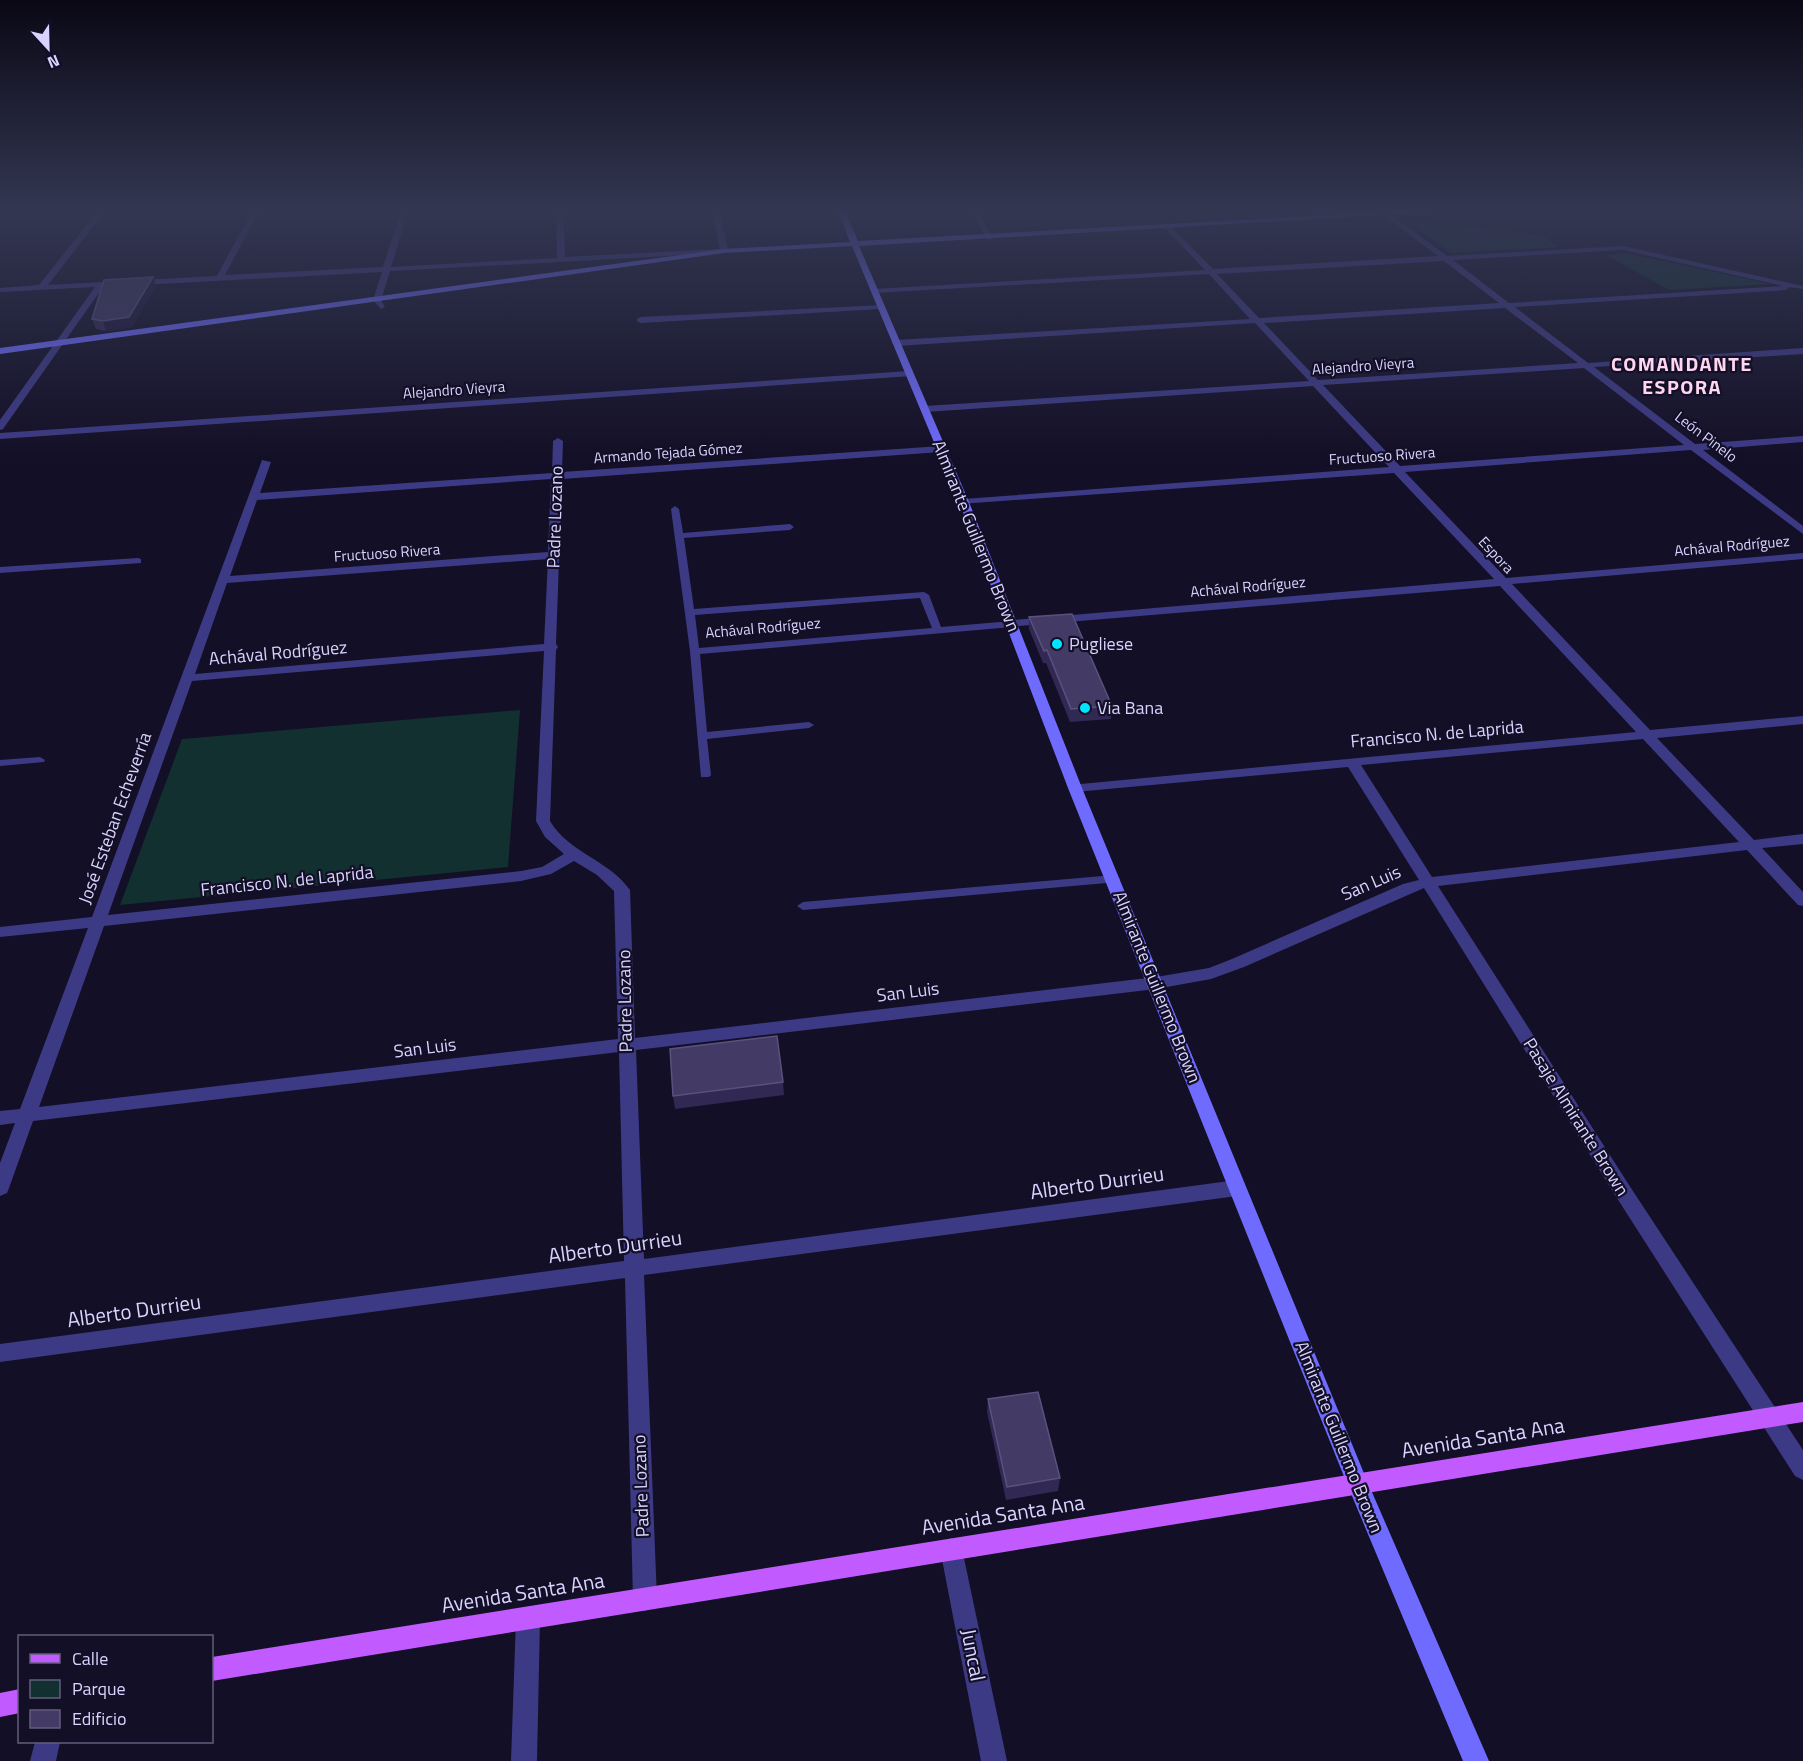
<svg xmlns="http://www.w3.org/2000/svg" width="1803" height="1761" font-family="'Titillium Web',sans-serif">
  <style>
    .green { fill: #12302f }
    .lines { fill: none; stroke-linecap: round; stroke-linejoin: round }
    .lane { fill: #3d3a85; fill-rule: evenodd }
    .street { fill: #3d3a85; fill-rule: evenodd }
    .secondary { fill: #6f6bff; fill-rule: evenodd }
    .primary { fill: #c25bff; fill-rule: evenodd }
    .wall { fill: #312854 }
    .shaded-wall { fill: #1d163a }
    .building { fill: #433a66; stroke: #5a527e; stroke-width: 1.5 }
    .poi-dot { fill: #00e5ff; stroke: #130f26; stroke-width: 2 }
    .labels { text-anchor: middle; stroke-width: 4.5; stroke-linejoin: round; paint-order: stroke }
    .far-street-label { font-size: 15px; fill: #d9d4ff; stroke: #130f26 }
    .street-label { font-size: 18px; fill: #d9d4ff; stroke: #130f26 }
    .poi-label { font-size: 18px; fill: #d9d4ff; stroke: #130f26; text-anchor: start }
    .far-district-label { font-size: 20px; font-weight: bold; letter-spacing: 1.5px; fill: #ffd6f0; stroke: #130f26 }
    .near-street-label { font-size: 21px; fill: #d9d4ff; stroke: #130f26 }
  </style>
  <rect width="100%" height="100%" fill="#130f26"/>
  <g class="green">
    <path d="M1406,220L1541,235L1559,247L1452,253Z"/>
    <path d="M1626,253L1771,284L1669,290L1606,255Z"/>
    <path d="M520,710L508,867L120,905L182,739Z"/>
  </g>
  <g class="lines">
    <g class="lane">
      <path d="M675,506L679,509L683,533L790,524L794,527L790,530L684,538L694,609L924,592L929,595L941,627L1012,621L1017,624L1012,627L700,654L707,732L809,722L814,725L809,728L707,739L711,775L709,777H701L690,651L671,509ZM920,598L932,628L699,648L695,615Z"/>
      <path d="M138,558L141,559V563L0,573V567Z"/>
      <path d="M40,757L45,760L44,762L0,766V760Z"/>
      <path d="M1114,875L1120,879L1118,882L803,910L797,906L803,902Z"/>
    </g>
    <g class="street">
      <path d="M98,211H105L48,285L217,276L252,211H259L225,275L383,267L401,211H408L391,267L557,258L556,211H564L565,257L720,249L712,211H720L728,251L724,253L390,271L381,300L385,307L381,309L373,300L382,272L103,287L3,429L0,430V420L95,287L0,292V288L39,285Z"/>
      <path d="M971,211H978L993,239H987Z"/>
      <path d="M1328,211H1336L1343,217L1336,219Z"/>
      <path d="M1389,213L1447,256L1623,246L1803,286V289L1789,287L1786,290L1515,307L1588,363L1803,348V354L1594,367L1695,444L1803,436V442L1703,450L1803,526V534L1691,450L1405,472L1506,578L1803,553V559L1512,584L1650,730L1803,716V724L1657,738L1754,840L1803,834V844L1762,848L1803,892V906L1798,905L1747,850L1438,886L1629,1185L1803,1450V1480L1795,1476L1615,1195L1424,888L1244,967L1211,979L1156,989L636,1050L644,1259L1237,1180L1244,1183L1246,1188L1244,1193L1237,1196L644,1275L657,1599L653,1607L645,1611L637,1607L633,1599L625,1278L0,1362V1344L624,1261L619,1052L33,1121L9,1188L7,1193L0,1196V1163L15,1123L0,1125V1111L20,1109L88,928L0,937V927L92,917L262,460L271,462L260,493L552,473L553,441L558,438L563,441L562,472L941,446L946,449L941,452L562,479L556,644L558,647L556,650L550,821C569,853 609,860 630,890L635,1038L1156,977L1209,968L1232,959L1403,884L1419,880L1348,767L1075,792L1068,788L1070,785L1636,732L1500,586L1008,627L1006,624L1012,620L1494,579L1394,473L960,504L959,502L964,499L1389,467L1313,386L925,412L920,409L925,406L1309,381L1255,323L896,346L892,343L896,340L1250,319L1209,274L874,293L870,291L874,289L1205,270L1166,229L1169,225L1213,269L1438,256L1386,217ZM1623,250L1783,286L1509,303L1453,260ZM1444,261L1499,303L1259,318L1217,274ZM1505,308L1578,363L1318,380L1264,323ZM1584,368L1684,445L1400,466L1323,385ZM551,479L548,552L230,576L257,500ZM548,559L544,644L195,674L227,583ZM544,651L536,821L545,837L564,854L542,867L521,871L108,915L192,681ZM1643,739L1739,842L1432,877L1361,765ZM574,861L597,875L614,891L618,1039L39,1107L104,926L521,881L551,874Z"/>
      <path d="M883,305V309H880L640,323L636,320L640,317Z"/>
      <path d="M909,371L912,372V376L0,439V433Z"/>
      <path d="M951,1538L959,1541L962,1549L1007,1761H981L940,1549L943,1541Z"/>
      <path d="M528,1607L536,1611L540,1619L537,1761H511L516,1619L520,1611Z"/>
      <path d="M35,1742H60L56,1761H30Z"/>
    </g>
    <path class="secondary" d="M838,211H845L858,241L1403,211H1451L859,246L969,502L1082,788L1368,1483L1489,1761H1463L1347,1484L1068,788L959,502L852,246L724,253L0,354V348L724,249L850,242Z"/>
    <g class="primary">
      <path d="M1803,1402V1422L212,1681V1657Z"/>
      <path d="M20,1689V1713L0,1717V1693Z"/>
    </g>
  </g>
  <g class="wall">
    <path d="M156,286L132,327L106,331L96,329L92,319Z"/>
    <path d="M1029,617L1112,706L1111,719L1070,722L1046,663H1043L1029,629Z"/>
    <path d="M783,1082L784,1095L675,1109L673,1096Z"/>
    <path d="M988,1399L1060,1478L1058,1491L1006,1500L987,1412Z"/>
  </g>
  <path class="shaded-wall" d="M153,277L156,286L132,327L106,331L103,321Z"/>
  <g class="building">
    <path d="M153,277L129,317L103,321L92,319L104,280Z"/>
    <path d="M1072,614L1112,706L1071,709L1047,650L1044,651L1029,617Z"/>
    <path d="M777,1036L783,1082L673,1096L670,1049Z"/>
    <path d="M1038,1392L1060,1478L1007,1487L988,1399Z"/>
  </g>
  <linearGradient id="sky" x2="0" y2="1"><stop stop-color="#0a0815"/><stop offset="0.46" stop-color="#333752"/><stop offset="1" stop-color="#333752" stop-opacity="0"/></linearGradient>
  <rect width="1803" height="458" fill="url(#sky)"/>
  <g class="poi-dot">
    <circle cx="1057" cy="644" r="6"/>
    <circle cx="1085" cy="708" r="6"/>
  </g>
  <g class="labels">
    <g class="far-street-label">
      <text transform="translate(1363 366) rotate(-4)" y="5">Alejandro Vieyra</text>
      <text transform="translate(454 390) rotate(-4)" y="5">Alejandro Vieyra</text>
      <text transform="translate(1706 437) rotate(37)" y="5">León Pinelo</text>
      <text transform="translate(668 453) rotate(-4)" y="5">Armando Tejada Gómez</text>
      <text transform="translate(1382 456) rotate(-4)" y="5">Fructuoso Rivera</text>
      <text transform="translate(1732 546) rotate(-5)" y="5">Achával Rodríguez</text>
      <text transform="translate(387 553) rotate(-4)" y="5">Fructuoso Rivera</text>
      <text transform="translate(1496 555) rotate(47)" y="5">Espora</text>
      <text transform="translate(1248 587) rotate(-5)" y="5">Achával Rodríguez</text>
      <text transform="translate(763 628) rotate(-5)" y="5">Achával Rodríguez</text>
    </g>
    <g class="street-label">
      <text transform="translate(555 517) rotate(-88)" y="6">Padre Lozano</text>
      <text transform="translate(976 536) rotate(68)" y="6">Almirante Guillermo Brown</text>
      <text transform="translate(278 653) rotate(-5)" y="6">Achával Rodríguez</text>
      <text transform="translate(1437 734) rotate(-5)" y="6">Francisco N. de Laprida</text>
      <text transform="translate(115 818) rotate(-70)" y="6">José Esteban Echeverría</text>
      <text transform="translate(287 881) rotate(-6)" y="6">Francisco N. de Laprida</text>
      <text transform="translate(1371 883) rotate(-23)" y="6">San Luis</text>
      <text transform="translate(1157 987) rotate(68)" y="6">Almirante Guillermo Brown</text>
      <text transform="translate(908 992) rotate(-7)" y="6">San Luis</text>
      <text transform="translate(625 1001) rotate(-91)" y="6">Padre Lozano</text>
      <text transform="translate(425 1048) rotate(-7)" y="6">San Luis</text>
      <text transform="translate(1576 1117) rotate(58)" y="6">Pasaje Almirante Brown</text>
      <text transform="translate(1339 1437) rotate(68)" y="6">Almirante Guillermo Brown</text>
      <text transform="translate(641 1486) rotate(-92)" y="6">Padre Lozano</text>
    </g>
    <g class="poi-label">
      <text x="1069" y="650">Pugliese</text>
      <text x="1097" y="714">Via Bana</text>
    </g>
    <g class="far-district-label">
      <text x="1682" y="371">COMANDANTE<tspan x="1682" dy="23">ESPORA</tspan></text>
    </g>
    <g class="near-street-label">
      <text transform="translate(1097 1183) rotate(-8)" y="7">Alberto Durrieu</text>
      <text transform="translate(615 1247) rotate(-8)" y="7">Alberto Durrieu</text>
      <text transform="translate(134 1311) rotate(-8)" y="7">Alberto Durrieu</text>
      <text transform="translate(1483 1438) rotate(-9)" y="7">Avenida Santa Ana</text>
      <text transform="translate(1003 1515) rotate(-9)" y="7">Avenida Santa Ana</text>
      <text transform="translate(523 1593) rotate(-9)" y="7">Avenida Santa Ana</text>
      <text transform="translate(973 1655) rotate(79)" y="7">Juncal</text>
    </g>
  </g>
  <rect x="18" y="1635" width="195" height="108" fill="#130f26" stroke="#625e7d" stroke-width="1.5"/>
  <rect x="30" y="1654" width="30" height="9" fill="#c25bff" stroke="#625e7d" stroke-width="1.5"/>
  <text x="72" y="1665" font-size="18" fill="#d9d4ff">Calle</text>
  <rect x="30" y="1680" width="30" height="18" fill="#12302f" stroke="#625e7d" stroke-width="1.5"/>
  <text x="72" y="1695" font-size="18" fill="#d9d4ff">Parque</text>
  <rect x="30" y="1710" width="30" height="18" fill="#433a66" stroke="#625e7d" stroke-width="1.5"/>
  <text x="72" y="1725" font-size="18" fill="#d9d4ff">Edificio</text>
  <g transform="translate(48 48) rotate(158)" stroke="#130f26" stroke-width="4.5" paint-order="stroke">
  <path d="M0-4.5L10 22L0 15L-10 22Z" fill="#d9d4ff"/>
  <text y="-9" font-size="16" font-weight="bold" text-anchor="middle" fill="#d9d4ff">N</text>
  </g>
</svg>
